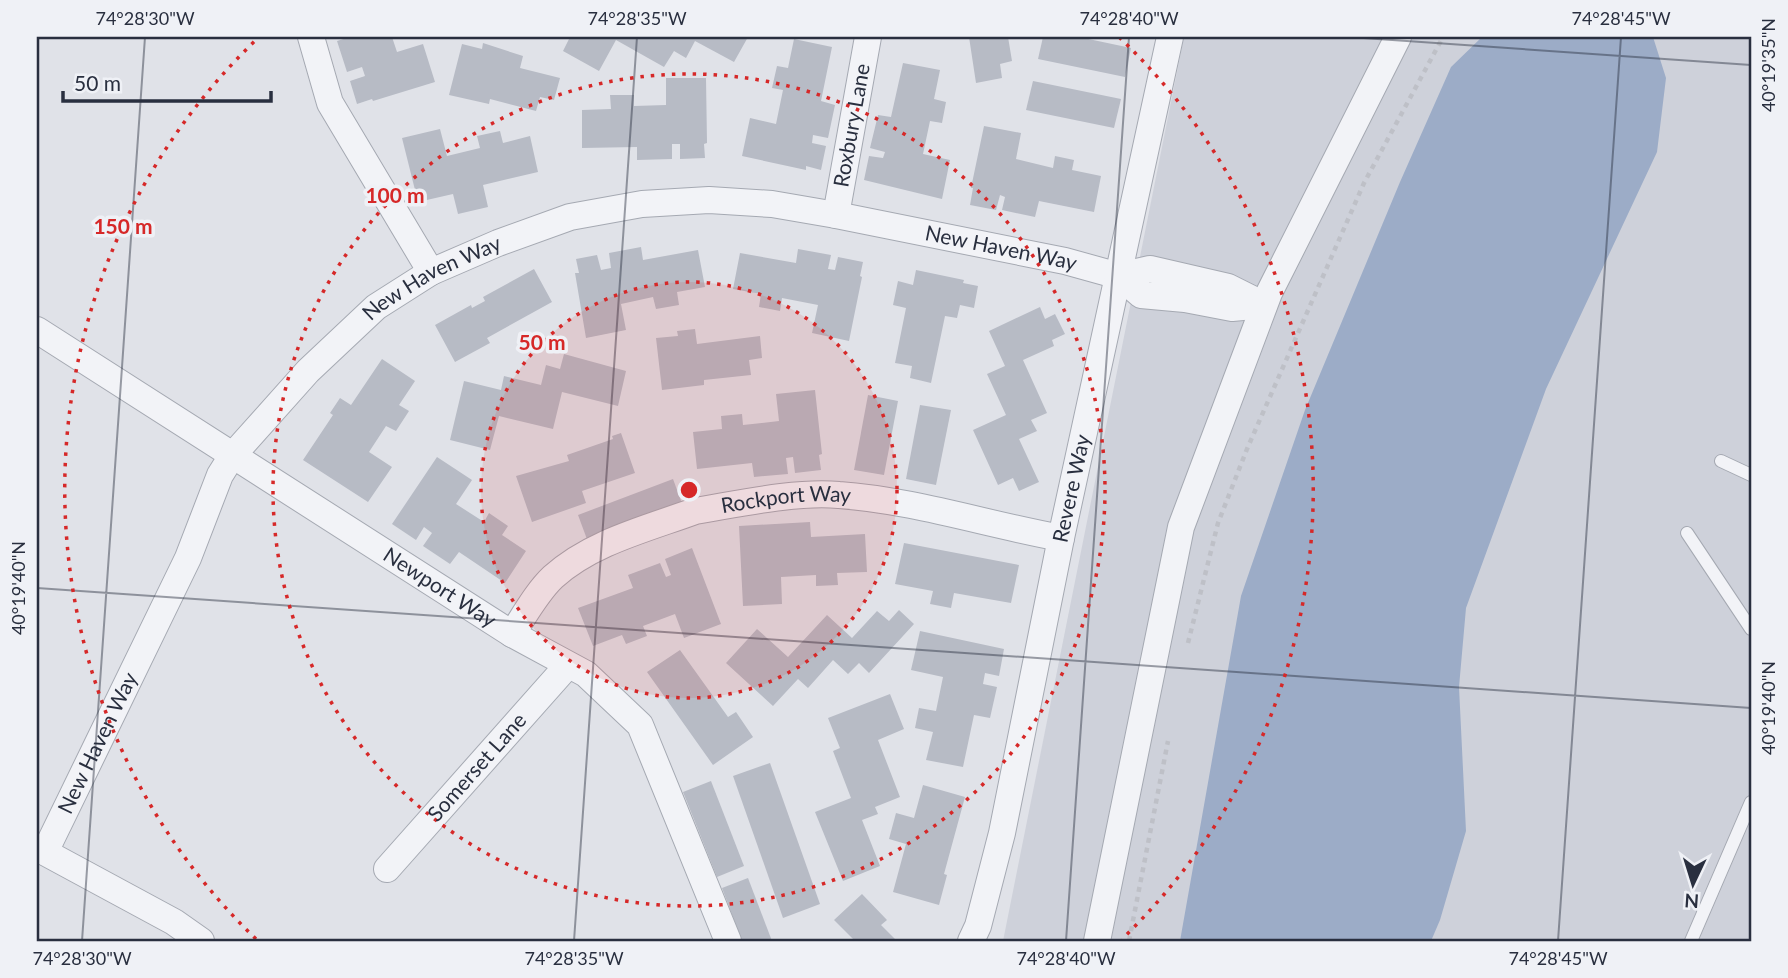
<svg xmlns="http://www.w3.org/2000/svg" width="1788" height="978" font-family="Lato,sans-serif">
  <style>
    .built { fill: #ced1da }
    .water { fill: #9cacc7 }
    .building { fill: #b7bbc5 }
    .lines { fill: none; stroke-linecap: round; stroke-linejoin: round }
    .lane-casing { stroke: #a5a9b2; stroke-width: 14 }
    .street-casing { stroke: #a5a9b2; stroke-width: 28 }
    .path { stroke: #bec0c7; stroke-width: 4.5; stroke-dasharray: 5 5; stroke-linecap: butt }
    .lane { stroke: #f2f3f7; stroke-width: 12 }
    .street { stroke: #f2f3f7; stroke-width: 26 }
    .ticks { fill: none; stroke: #292f3f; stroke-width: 2; stroke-opacity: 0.45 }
    .ring { fill: none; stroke: #d62828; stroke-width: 3.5; stroke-dasharray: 3.5 7 }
    .labels { text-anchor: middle; stroke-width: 7; stroke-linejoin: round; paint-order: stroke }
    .street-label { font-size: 21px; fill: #292f3f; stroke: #eff1f6 }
    .centre { fill: #d62828; stroke: #eff1f6; stroke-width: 3.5 }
    .ring-label { font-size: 21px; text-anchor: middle; font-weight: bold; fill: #d62828; stroke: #eff1f6; stroke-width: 7; stroke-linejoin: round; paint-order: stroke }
    .neatline { fill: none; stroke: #292f3f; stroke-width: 2.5 }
    .ticks-label { font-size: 18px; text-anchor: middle; fill: #292f3f }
  </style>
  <rect width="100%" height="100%" fill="#e0e2e8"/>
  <path class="built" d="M1184,37H1751V941H1003Z"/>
  <path class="water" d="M1482,37H1653L1666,78L1657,152L1546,389L1466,608L1459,687L1466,831L1440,920L1431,941H1180L1241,596L1305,410L1400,182L1451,67Z"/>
  <g class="building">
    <path d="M350,37H392L397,52L423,44L435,82L373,101L372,99L357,104L350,81L365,76L362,67L347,72L337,41Z"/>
    <path d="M570,37H748L734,62L695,41L686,58L674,51L664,67L616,40L599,71L563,51Z"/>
    <path d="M969,37H1008L1012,61L1000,64L1002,78L976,83Z"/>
    <path d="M1043,37H1079L1131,48L1125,77L1038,59Z"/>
    <path d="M794,39L832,47L821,101L835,105L828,138L813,135L812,143L826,146L821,170L806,166V170L742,156L750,118L776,124L783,90L772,88L777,66L788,68Z"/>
    <path d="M483,43L523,56L520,68L560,78L554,100L540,97L536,111L490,99L489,104L449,95L462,44L482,49Z"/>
    <path d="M903,63L940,70L934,99L946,102L942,123L930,121L923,154L950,160L942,199L864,180L869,156L883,158L885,152L870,148L878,115L891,117Z"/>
    <path d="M666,78H706L707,143L704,144L705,158L680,159V144H672V159L637,160V147L582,148V110L611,109L610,95H634V106L666,105Z"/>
    <path d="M1033,81L1121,99L1114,128L1026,110Z"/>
    <path d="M984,126L1021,133L1016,159L1053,168L1055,156L1074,160L1072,170L1101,176L1094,212L1039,201L1035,217L1002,210L1005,197L1000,195L996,210L970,205L973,188H971Z"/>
    <path d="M440,129L447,156L480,148L477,136L500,131L503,143L530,136L538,172L483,185L488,207L458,214L453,194L418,202L402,138Z"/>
    <path d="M641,247L643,260L698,250L705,287L677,292L679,305L656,309L653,297L621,304L626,330L586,338L575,273H579L576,259L597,255L601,270L611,268L609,253Z"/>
    <path d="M798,249L831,255L828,269L835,270L838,257L863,262L860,276L862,277L849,341L812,333L818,305L782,298L780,311L759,307L761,294L733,289L740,253L796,263Z"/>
    <path d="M534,269L552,302L487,338L490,343L455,362L435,325L471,305L472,308L485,301L483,297Z"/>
    <path d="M916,270L964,280L963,283L978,286L974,308L960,305L957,318L945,316L931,383L910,378L912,366L895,363L906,308L893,305L898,281L913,285Z"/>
    <path d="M1040,307L1045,319L1055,314L1065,334L1052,340L1054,346L1023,360L1047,413L1031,420L1037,431L1019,439L1039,482L1019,491L1013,478L998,485L973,430L1006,415L987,374L1005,366L989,331Z"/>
    <path d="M695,329L697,344L760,336L762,358L749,360L751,375L704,380V385L662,390L656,338L678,336L677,331Z"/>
    <path d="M564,354L626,371L618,406L562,392L553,429L499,416L490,450L450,440L464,381L501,390L504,376L541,385L546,365L560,369Z"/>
    <path d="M382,359L415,381L399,405L409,411L396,431L386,426L369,452L392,467L368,502L303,460L333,415L330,413L340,398L351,405Z"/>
    <path d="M815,390L822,454L819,455L821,470L795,473L793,457L786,458L788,474L754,477L752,463L697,469L693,432L722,429L721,416L742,414L743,425L779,421L776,394Z"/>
    <path d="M868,395L898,401L884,475L854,470Z"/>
    <path d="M920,405L951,410L936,485L906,479Z"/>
    <path d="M621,433L635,473L582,491L586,503L532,522L516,476L569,461L567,455L613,439L612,436Z"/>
    <path d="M437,457L472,480L456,504L484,522L489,513L508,526L502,535L526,551L505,583L459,552L450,564L423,546L432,533L424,527L416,540L392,524Z"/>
    <path d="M673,479L683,506L588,542L578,515Z"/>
    <path d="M810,522L811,537L865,534L867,572L837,573L838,585L816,586V575L781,577L782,604L743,606L739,526Z"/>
    <path d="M904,543L1019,565L1011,603L954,593L951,608L930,604L933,591L895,584Z"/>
    <path d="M692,548L721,624L684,638L675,614L643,626L647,636L626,644L622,635L593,646L578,608L633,588L628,575L660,563L666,577L671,575L665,559Z"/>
    <path d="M899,610L914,624L869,673L859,663L848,674L833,660L808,688L798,679L773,706L726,663L757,629L788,657L827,615L852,638L877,611L889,621Z"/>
    <path d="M920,631L1004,649L999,676L985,673L983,684L997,687L990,718L974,715L963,767L926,760L933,732L915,728L919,708L936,711L943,677L911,670Z"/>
    <path d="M680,650L728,717L736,712L753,737L713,765L647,672Z"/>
    <path d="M890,694L904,729L878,740L900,797L875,807L878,814L862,820L880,866L843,881L815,812L851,798L833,751L840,748L828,718Z"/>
    <path d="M770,763L820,904L783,918L733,776Z"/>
    <path d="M711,781L744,866L717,877L683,792Z"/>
    <path d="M923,785L965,797L944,874L947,875L939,905L893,892L906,844L889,839L896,813L914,818Z"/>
    <path d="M748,878L772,941H742L722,888Z"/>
    <path d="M862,894L887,920L881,925L897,941H855L834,920Z"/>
  </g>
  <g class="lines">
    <defs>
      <g id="lane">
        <path d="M1721,461L1751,475"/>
        <path d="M1687,533L1751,629"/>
        <path d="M1691,941L1751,802"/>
      </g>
      <g id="street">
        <path d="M311,37L330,103L431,272"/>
        <path id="s1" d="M836,215L868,37"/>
        <path d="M1150,269L1228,287L1264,305L1232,308L1185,299L1141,295L1119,276Z"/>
        <path id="s2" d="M37,330L512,634L586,674L640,725L728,941"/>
        <path id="s3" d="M512,634C524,616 537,592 553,577C592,542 646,529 695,511C738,504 796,491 839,495C912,500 989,525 1061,538"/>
        <path d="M37,848L174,922L201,941"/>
        <path id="s4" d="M45,852L188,558L220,475L232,456L308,371L376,307L431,272L498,243L570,217L642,204L709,200L772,204L836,215L1065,261L1119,276"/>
        <path id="s5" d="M387,869L568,665"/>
        <path id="s6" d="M971,941L978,926L1002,833L1061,538L1170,37"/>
        <path d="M1097,941L1181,527L1269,293L1398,37"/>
      </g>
    </defs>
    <use href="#lane" class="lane-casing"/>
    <use href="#street" class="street-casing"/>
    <g class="path">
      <path d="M1188,643L1218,523L1247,449L1364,183L1443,37"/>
      <path d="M1129,941L1168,741"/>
    </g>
    <use href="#lane" class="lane"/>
    <use href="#street" class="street"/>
  </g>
  <path class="ticks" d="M1349,37L1751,65M37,588L1751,708M82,941L145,37M574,941L637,37M1066,941L1129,37M1558,941L1621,37"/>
  <circle cx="689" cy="490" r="208" fill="#d62828" fill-opacity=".12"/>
  <g class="ring">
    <circle cx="689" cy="490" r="208"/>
    <circle cx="689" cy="490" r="416"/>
    <path d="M256 939A624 624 0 0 1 259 37M1119 37A624 624 0 0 1 1122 939"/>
  </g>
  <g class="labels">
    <g class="street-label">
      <text dy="7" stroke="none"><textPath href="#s1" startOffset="91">Roxbury Lane</textPath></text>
      <text dy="7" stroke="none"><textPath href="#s4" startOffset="1297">New Haven Way</textPath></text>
      <text dy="7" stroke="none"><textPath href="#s4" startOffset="709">New Haven Way</textPath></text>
      <text dy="7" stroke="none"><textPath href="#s6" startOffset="464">Revere Way</textPath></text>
      <text dy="7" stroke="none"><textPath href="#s3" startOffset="320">Rockport Way</textPath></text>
      <text dy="7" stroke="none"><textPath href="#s2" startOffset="478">Newport Way</textPath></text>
      <text dy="7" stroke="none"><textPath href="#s4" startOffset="121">New Haven Way</textPath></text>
      <text dy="7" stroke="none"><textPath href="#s5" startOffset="136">Somerset Lane</textPath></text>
    </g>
  </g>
  <circle cx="689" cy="490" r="10" class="centre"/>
  <g class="ring-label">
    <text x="395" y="203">100 m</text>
    <text x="123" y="234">150 m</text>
    <text x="542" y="350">50 m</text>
  </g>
  <rect width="1788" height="978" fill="none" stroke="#eff1f6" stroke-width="77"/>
  <g transform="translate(1693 884) rotate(184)" stroke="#eff1f6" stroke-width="5" paint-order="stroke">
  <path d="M0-5L12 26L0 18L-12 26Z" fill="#292f3f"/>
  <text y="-10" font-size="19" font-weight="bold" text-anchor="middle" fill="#292f3f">N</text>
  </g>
  <path d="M63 91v10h208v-10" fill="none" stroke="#292f3f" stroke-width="3.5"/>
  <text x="74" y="91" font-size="21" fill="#292f3f" stroke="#eff1f6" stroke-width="5" paint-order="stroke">50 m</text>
  <rect x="38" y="38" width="1712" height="902" class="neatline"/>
  <g class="ticks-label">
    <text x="145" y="25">74°28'30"W</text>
    <text x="637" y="25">74°28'35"W</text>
    <text x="1129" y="25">74°28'40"W</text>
    <text x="1621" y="25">74°28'45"W</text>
    <text transform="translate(1769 65) rotate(-90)" y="6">40°19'35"N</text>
    <text transform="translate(19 588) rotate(-90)" y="6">40°19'40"N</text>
    <text transform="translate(1769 708) rotate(-90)" y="6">40°19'40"N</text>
    <text x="82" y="965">74°28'30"W</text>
    <text x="574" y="965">74°28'35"W</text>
    <text x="1066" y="965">74°28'40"W</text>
    <text x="1558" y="965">74°28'45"W</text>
  </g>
</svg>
